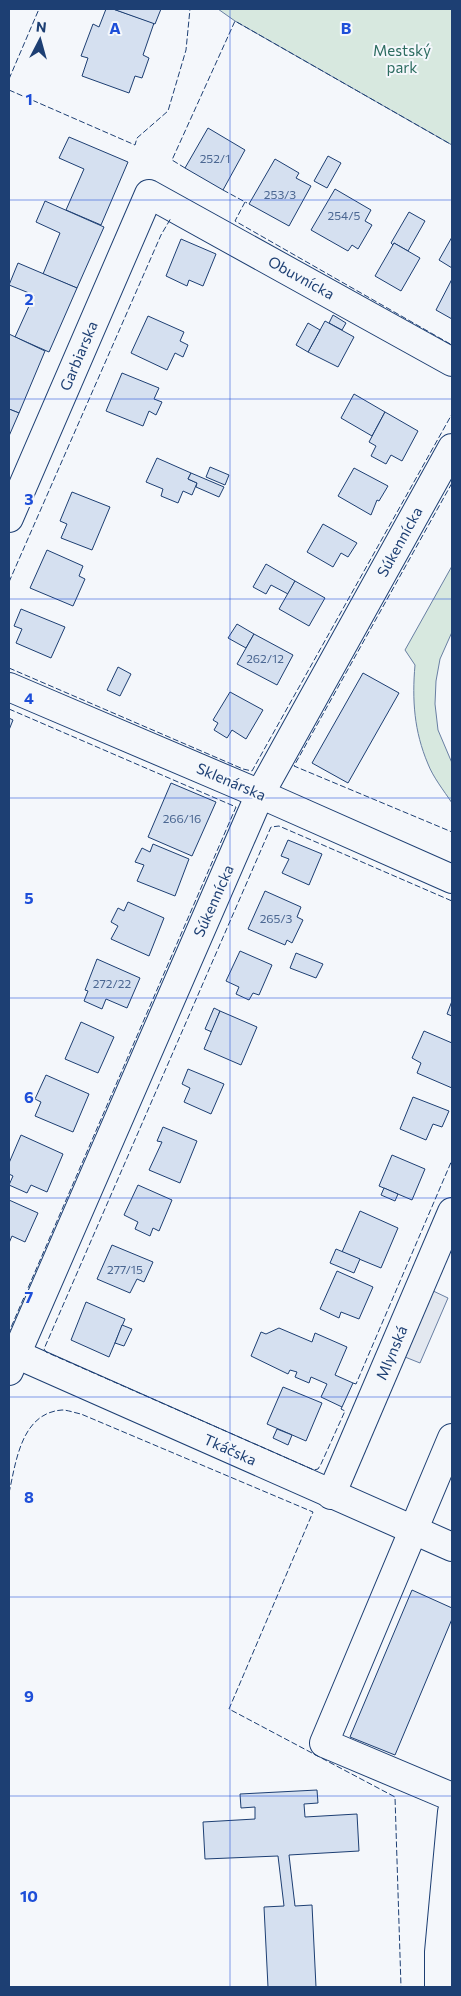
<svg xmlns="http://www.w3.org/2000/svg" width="461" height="1996" font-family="Commissioner,sans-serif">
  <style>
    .green { fill: #d7e8df; stroke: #687fa3 }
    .parking { fill: #e3e8f0; stroke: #687fa3 }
    .building { fill: #d5e0f0; stroke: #1d3f73 }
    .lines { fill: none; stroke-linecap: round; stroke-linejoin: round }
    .minor-casing { stroke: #1d3f73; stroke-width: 30 }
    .minor { stroke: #f4f7fb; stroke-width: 28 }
    .fence { stroke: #1d3f73; stroke-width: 1; stroke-dasharray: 6 2.5; stroke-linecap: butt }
    .grid { fill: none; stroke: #1d4ed8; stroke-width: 1; stroke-opacity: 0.55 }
    .labels { text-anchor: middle; stroke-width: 4; stroke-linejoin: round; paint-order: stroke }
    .number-label { font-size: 12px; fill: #4b6792 }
    .park-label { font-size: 15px; fill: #2c6c60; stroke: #f4f7fb }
    .street-label { font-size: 15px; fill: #1d3f73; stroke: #f4f7fb }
    .grid-label { font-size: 16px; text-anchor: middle; font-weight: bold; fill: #1d4ed8; stroke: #f4f7fb; stroke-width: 4; stroke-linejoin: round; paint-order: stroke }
  </style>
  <rect width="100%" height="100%" fill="#f4f7fb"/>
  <g class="green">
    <path d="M218,9H452V145L235,21Z"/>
    <path d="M452,566V632L440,659L436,681L435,704L438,730L452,763V803C444,791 433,777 428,764C414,731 412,700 415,665L405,650Z"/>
  </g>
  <path class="parking" d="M429,1289L448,1298L420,1363L400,1355Z"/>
  <g class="building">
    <path d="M106,9H113L154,23L143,55L149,58L142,78L135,76L129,93L82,76L88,58L81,56L93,24L99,27Z"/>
    <path d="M113,9H161L155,24Z"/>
    <path d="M208,128L245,150L223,190L185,168Z"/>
    <path d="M69,137L128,162L101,225L66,210L84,169L59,158Z"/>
    <path d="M328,156L341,163L327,188L314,181Z"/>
    <path d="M275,159L299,173L296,178L311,186L289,226L249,204Z"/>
    <path d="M335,189L371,210L365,221L372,225L358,249L352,245L348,251L311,230Z"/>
    <path d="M45,201L104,227L77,288L43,274L60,233L36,222Z"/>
    <path d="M409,212L425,221L408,251L394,243L393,245L391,243Z"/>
    <path d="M452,237V268L439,260Z"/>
    <path d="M181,239L216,254L203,286L189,280L187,286L166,276Z"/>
    <path d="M394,243L420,258L401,291L375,276Z"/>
    <path d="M18,263L77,288L49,352L15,337L34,295L9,285Z"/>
    <path d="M452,279V319L436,310Z"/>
    <path d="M333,315L346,323L342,330L329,323Z"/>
    <path d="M148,316L184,332L180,341L188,345L183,357L175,353L167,370L131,353Z"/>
    <path d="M325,321L354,337L338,367L308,352Z"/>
    <path d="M308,323L320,330L308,352L296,345Z"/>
    <path d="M9,334L45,351L19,413L9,409Z"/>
    <path d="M122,373L159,388L154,399L162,402L156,415L149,411L143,426L106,411Z"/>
    <path d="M354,394L385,412L372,436L341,418Z"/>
    <path d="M9,409L19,413L9,436Z"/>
    <path d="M385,412L418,431L402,461L391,455L386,464L371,456L376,446L369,442Z"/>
    <path d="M157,458L191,473L188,479L197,483L192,495L183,491L178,503L161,496L163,489L146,482Z"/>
    <path d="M210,467L229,475L225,485L206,477Z"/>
    <path d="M354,468L388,486L379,501L377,500L371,515L338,496Z"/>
    <path d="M191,473L224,487L219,497L196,487L197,483L188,479Z"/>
    <path d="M72,492L110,507L92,550L61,538L67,524L60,521Z"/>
    <path d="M323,524L357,543L348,557L341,553L333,567L307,552Z"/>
    <path d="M47,550L83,566L79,576L85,579L73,606L30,588Z"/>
    <path d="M266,564L295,581L288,594L271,585L266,594L253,587Z"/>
    <path d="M295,581L325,598L309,626L279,609Z"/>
    <path d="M21,609L65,627L51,658L16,643L22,629L14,626Z"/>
    <path d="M237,624L254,634L246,648L228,638Z"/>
    <path d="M254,634L293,655L277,685L237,664Z"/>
    <path d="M118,667L131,674L120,696L107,690Z"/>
    <path d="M363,673L399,693L348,783L312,763Z"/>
    <path d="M230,692L263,710L246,739L232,730L227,738L214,730L218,723L213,720Z"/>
    <path d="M9,718L13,720L9,730Z"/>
    <path d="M171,783L216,802L192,856L148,837Z"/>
    <path d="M288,840L322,854L309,885L282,873L289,859L281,856Z"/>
    <path d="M153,844L189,859L175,896L137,881L144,865L135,862L142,848L150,852Z"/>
    <path d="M265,891L301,907L297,917L303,920L292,943L287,940L285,945L248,929Z"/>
    <path d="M128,902L164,918L149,956L111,939L118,926L111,922L118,908L124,911Z"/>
    <path d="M240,951L272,965L259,995L253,993L249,1000L236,994L239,987L226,981Z"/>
    <path d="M296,953L323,964L316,978L290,968Z"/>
    <path d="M97,959L140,978L127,1008L106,999L102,1009L84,1001L88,991L85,990Z"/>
    <path d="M452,1001V1016L447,1014Z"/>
    <path d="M214,1008L220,1011L212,1032L205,1029Z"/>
    <path d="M220,1011L257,1027L241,1065L204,1049Z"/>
    <path d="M81,1022L114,1037L98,1073L65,1059Z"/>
    <path d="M424,1031L452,1043V1088L417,1073L421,1063L412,1058Z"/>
    <path d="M188,1069L224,1084L211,1114L184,1102L190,1088L182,1084Z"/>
    <path d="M46,1075L89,1094L73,1132L35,1116L41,1102L35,1099Z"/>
    <path d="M413,1097L449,1111L442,1127L433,1124L426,1140L400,1129Z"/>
    <path d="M163,1127L197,1141L180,1183L149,1170L162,1142L157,1141Z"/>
    <path d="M21,1135L63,1154L47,1192L31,1185L27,1193L9,1185L13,1176L9,1174V1163Z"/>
    <path d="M392,1155L425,1169L412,1200L379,1186Z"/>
    <path d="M138,1185L172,1200L159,1231L153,1228L150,1236L135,1229L138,1222L124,1215Z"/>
    <path d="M384,1188L398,1194L395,1201L381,1195Z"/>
    <path d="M9,1200L38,1213L25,1242L12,1236L9,1243Z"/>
    <path d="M360,1211L398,1228L381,1268L342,1252Z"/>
    <path d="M112,1245L153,1262L144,1282L137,1279L130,1293L97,1279Z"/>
    <path d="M336,1249L360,1259L354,1273L330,1263Z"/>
    <path d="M337,1271L373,1287L359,1319L341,1312L339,1318L320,1309Z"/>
    <path d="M86,1302L125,1319L109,1357L71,1340Z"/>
    <path d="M122,1325L132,1329L124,1346L115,1343Z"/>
    <path d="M279,1328L312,1342L315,1333L347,1347L335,1375L353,1383L342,1407L321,1397L327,1384L311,1377L309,1383L295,1377L297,1372L290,1370L288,1374L251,1356L261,1332L266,1334Z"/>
    <path d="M283,1387L322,1403L306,1441L267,1424Z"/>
    <path d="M277,1429L292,1435L288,1445L273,1438Z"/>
    <path d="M412,1590L452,1608V1619L395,1755L350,1737Z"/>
    <path d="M317,1790L318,1803L304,1804L305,1817L357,1814L359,1851L289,1855L295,1906L312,1905L316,1987H268L264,1907L284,1906L278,1856L205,1859L203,1822L255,1819V1807L241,1808L240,1794Z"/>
  </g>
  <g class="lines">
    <defs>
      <g id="minor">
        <path d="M9,518L149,194L452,362"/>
        <path d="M9,687L260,794L452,879"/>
        <path d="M9,1351L452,1547"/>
        <path d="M9,1371L260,794L452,448"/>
        <path d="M452,1438L324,1743L452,1797"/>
        <path d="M331,1495L452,1212"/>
        <path d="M439,1987V1952L452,1812"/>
      </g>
    </defs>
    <use href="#minor" class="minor-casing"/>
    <use href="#minor" class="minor"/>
    <g class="fence">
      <path d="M9,79L39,9"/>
      <path d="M9,90L135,145L137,138L168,111L186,50L190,9"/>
      <path d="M185,168L172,160L235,21L452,145"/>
      <path d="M223,190L247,203"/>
      <path d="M245,202L235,221L452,345"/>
      <path d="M452,483L294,766L452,832"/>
      <path d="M9,582L161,235L171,218"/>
      <path d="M9,668L243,769L252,771L452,414"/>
      <path d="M9,709L236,807L9,1332"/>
      <path d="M353,1383L356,1384L452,1160"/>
      <path d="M342,1407L341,1409L345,1411L321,1464L318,1469L314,1470L46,1352L44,1349L271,827L279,826L452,901"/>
      <path d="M9,1493C16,1462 21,1413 62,1410C68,1410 75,1413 81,1414L313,1512L229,1709L395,1797L401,1987"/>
    </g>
  </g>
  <path class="grid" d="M230,9V1987M9,200H452M9,399H452M9,599H452M9,798H452M9,998H452M9,1198H452M9,1397H452M9,1597H452M9,1796H452"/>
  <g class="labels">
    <g class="number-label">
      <text x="215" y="163">252/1</text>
      <text x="280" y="199">253/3</text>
      <text x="344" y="220">254/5</text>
      <text x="265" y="663">262/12</text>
      <text x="182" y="823">266/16</text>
      <text x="276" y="923">265/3</text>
      <text x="112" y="988">272/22</text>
      <text x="125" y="1274">277/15</text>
    </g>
    <g class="park-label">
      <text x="402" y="56">Mestský<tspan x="402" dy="17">park</tspan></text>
    </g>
    <g class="street-label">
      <text transform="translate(301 278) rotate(29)" y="5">Obuvnícka</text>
      <text transform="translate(79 356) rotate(-67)" y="5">Garbiarska</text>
      <text transform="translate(400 542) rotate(-61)" y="5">Súkennícka</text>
      <text transform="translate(231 782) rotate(23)" y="5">Sklenárska</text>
      <text transform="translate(214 901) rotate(-66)" y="5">Súkennícka</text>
      <text transform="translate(392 1353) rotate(-67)" y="5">Mlynská</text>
      <text transform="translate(230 1450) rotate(24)" y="5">Tkáčska</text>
    </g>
  </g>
  <g class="grid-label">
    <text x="115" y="34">A</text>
    <text x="346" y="34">B</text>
    <text x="29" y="105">1</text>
    <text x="29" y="305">2</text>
    <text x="29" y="505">3</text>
    <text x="29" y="704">4</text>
    <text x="29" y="904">5</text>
    <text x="29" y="1103">6</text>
    <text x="29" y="1303">7</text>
    <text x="29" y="1503">8</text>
    <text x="29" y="1702">9</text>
    <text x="29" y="1902">10</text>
  </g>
  <rect width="461" height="1996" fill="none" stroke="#1d3f73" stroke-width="20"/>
  <g transform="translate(40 40) rotate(6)" stroke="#f4f7fb" stroke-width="4" paint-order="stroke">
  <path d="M0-4L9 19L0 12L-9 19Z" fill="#1d3f73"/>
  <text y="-8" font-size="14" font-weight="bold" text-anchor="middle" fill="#1d3f73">N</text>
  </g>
</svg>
